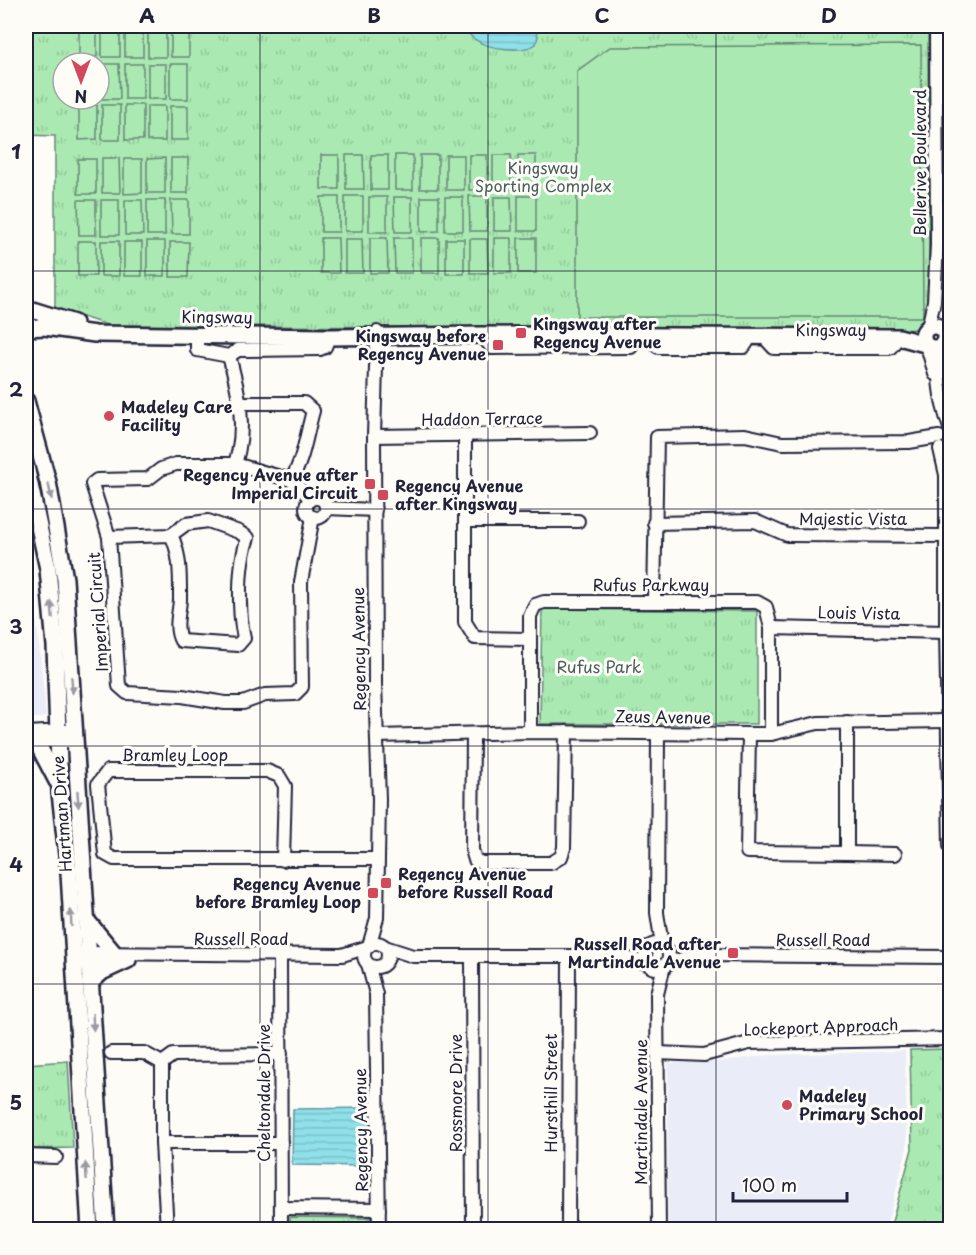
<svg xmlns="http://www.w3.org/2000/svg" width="976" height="1255" font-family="'Playpen Sans',sans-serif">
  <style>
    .built { fill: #eaecf7 }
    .grass { fill: url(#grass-tufts); stroke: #668676; stroke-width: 1.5; fill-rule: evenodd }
    .pitch { fill: #aaeab2; stroke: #668676; stroke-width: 1.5 }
    .water { fill: url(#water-rules); stroke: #6394a3; stroke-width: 1.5 }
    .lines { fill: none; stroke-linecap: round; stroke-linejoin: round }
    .minor-casing { stroke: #22223b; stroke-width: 16 }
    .major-casing { stroke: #22223b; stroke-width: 20 }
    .minor { stroke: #fdfcf7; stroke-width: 12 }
    .major { stroke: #fdfcf7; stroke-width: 15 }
    .oneway { fill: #9a9aa2 }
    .grid { fill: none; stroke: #22223b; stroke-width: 1.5; stroke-opacity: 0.55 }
    .poi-dot { fill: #d1495b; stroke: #fdfcf7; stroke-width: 2 }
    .labels { text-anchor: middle; stroke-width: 6; stroke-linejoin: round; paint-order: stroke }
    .street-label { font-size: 16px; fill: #22223b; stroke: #fdfcf7 }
    .park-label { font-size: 16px; fill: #4b5e5f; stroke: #fdfcf7 }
    .poi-label { font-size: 16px; font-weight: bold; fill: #22223b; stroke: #fdfcf7; text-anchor: start }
    .neatline { fill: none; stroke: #22223b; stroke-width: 2 }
    .grid-label { font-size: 20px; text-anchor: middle; font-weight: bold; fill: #22223b }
  </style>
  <defs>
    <pattern id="grass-tufts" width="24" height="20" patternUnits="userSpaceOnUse" patternTransform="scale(1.5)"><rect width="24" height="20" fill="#aaeab2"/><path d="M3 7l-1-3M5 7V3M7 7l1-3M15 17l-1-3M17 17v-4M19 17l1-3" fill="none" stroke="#92c89a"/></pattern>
    <pattern id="water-rules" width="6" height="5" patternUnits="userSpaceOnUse" patternTransform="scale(1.5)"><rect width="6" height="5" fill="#8fe0e8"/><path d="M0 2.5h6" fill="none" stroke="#7bc0c8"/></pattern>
  </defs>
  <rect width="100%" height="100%" fill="#fdfcf7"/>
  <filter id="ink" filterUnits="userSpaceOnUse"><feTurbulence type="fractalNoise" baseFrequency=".0167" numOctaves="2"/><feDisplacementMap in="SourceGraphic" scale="12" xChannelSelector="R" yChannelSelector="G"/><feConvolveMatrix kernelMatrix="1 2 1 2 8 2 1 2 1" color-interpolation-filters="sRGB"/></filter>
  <g filter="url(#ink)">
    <g class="built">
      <path d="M26,509L46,717L26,719Z"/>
      <path d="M905,1051L907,1148L886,1229H668V1063H706L771,1055Z"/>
    </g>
    <g class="grass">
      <path d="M26,26H928L929,323L915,329L895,331C632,330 370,325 107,325L55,308V136L26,135ZM63,63H99V99H63Z"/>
      <path d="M542,609L757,611V724H540Z"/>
      <path d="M950,1049V1229H890L912,1149L910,1050Z"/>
      <path d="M68,1061L73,1148L26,1149V1064Z"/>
      <path d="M290,1217L371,1218V1229H291Z"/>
    </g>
    <g class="pitch">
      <rect x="79" y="26" width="18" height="31"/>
      <rect x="102" y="26" width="18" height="31"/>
      <rect x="125" y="26" width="18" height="31"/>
      <rect x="148" y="26" width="18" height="31"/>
      <rect x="171" y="26" width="18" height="31"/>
      <path d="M921,45L923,317H577V71L610,47Z"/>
      <path d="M102,64H119L120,99H102Z"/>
      <rect x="125" y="64" width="18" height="35"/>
      <rect x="148" y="64" width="18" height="35"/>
      <rect x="170" y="64" width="18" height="35"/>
      <path d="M79,105H97V139L79,140Z"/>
      <rect x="102" y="105" width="18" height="35"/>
      <rect x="125" y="105" width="18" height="35"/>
      <rect x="147" y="106" width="18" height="35"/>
      <rect x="170" y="106" width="18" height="34"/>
      <rect x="321" y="155" width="18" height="34"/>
      <path d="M346,155H363L364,189H346Z"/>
      <rect x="371" y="155" width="17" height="35"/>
      <rect x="395" y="155" width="18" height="35"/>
      <rect x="420" y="155" width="18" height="34"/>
      <rect x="446" y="155" width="18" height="35"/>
      <rect x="469" y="155" width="18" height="35"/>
      <rect x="493" y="155" width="18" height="35"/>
      <rect x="518" y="155" width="18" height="35"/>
      <path d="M102,158H119L120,193H102Z"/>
      <path d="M165,158V193H147V159Z"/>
      <rect x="171" y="158" width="17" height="35"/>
      <rect x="78" y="159" width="18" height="35"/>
      <path d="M124,159H142V193L124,194Z"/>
      <rect x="345" y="196" width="18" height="35"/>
      <path d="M469,196H487V231H470Z"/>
      <rect x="518" y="196" width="18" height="35"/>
      <rect x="321" y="197" width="18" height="35"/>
      <rect x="369" y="197" width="18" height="35"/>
      <path d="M394,197H412V232H395Z"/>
      <path d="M421,197H439V231L421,232Z"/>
      <rect x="445" y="197" width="18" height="34"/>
      <path d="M494,197H511L512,231H494Z"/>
      <path d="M78,200H96V235H79Z"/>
      <rect x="101" y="200" width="18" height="35"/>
      <path d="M125,200H142L143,235H125Z"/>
      <rect x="147" y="200" width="18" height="35"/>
      <path d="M171,200H189V234H172Z"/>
      <path d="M321,238H338L339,273H321Z"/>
      <path d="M370,238H387L388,273H370Z"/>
      <path d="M394,238H412V273H395Z"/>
      <rect x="421" y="238" width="18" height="35"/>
      <rect x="494" y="238" width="17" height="35"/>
      <rect x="518" y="238" width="18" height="35"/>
      <path d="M345,239H362L363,273H345Z"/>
      <rect x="446" y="239" width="18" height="35"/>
      <path d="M470,239H487L488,273H470Z"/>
      <rect x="78" y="241" width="18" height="35"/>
      <rect x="101" y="241" width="18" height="35"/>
      <rect x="147" y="241" width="18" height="35"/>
      <rect x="124" y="242" width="18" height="34"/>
      <path d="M170,242H189L188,277H170Z"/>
    </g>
    <g class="water">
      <path d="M463,26H535L538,36L536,44C524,53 488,49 476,40C470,37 467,31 463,26Z"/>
      <path d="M368,1108L367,1166L292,1165L293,1109Z"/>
    </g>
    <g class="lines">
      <defs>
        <g id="minor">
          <path d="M928,328L934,301L937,245L936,26"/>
          <path d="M197,334V350L229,356L238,350H250L320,349L325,347L329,337"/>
          <path d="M482,335L492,348L631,347L636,336"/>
          <path d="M649,336L658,347H744L751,336"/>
          <path d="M763,336L774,348H890L899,337"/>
          <path d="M942,345C935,374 940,401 950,428"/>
          <path d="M927,346L935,374"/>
          <path d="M229,356C239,392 247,428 235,464"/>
          <path d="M241,403H304L313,411C306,435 304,459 291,480"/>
          <path d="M374,436L590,433"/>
          <path d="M465,436V622L475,638L530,639"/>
          <path d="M940,449L946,475V632L950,846"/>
          <circle cx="316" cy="508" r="10"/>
          <path d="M311,499L291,480L235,464H176L161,469L148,479L97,480L92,484L109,537L119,686L127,693L182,696L225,703H243L265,695L295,694L302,687L301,582L313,517"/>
          <path d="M326,508L375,510"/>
          <path d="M467,521H578"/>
          <path d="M654,523L755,521L787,535L946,536"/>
          <path d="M109,537L171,535L186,524L208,521L239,532L248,538C238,563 238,612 244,638L238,645L181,641C174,628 179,614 180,600C180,579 181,554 171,535"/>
          <path d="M654,601L657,437L745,435L782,443L909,442L939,437"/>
          <path d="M771,628L946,632"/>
          <path d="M530,732V616L535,605L544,602H757L766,607L771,628V734"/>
          <path d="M26,733L66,731"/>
          <path d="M658,733L657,913L662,945"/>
          <path d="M749,734L747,852L847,853V722"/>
          <path d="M473,735L472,850L475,860L482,863H551L561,857L564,848L566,732"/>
          <path d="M378,736L530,732L749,734H771L818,723L947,721"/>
          <path d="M26,741H75"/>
          <path d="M847,853L895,854"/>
          <path d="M283,860L285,786L279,776L267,771H108L98,784L105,854L114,859H377"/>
          <circle cx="376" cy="955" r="12"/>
          <circle cx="657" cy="956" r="12"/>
          <path d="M369,946L377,918L379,799L375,683L374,436L377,332"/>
          <path d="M385,947L413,956H618L647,963"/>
          <path d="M80,953L342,955L368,947"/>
          <path d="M280,956L281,1230"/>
          <path d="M472,956L473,1230"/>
          <path d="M82,961L125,960"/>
          <path d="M368,964L376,994L379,1230"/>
          <path d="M666,964L695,955L950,957"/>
          <path d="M111,1053H144L162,1063"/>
          <path d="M658,1053L704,1055L749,1043L950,1039"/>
          <path d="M162,1143L167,1230"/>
          <path d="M281,1143H162V1063L173,1055L281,1054"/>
          <path d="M26,1156L56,1157"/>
          <path d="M281,1208L379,1209"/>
          <path d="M568,1230L569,956"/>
          <path d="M659,1230L657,994L664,966"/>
        </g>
        <g id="major">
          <path d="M26,308L74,323"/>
          <circle cx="934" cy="337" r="11"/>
          <path d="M26,328L45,327L95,334L329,337L482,335L899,337L925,344"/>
          <path d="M26,401L48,482L65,579L106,1230"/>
          <path d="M26,466L48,569L55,646L60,793L69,873L90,1230"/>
          <path d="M36,741L57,781"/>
          <path d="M88,922L113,952"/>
          <path d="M91,982L102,972L128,960"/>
        </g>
      </defs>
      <use href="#minor" class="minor-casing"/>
      <use href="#major" class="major-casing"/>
      <use href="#minor" class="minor"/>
      <use href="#major" class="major"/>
    </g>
    <defs><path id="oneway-solid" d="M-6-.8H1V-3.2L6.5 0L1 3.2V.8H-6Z" transform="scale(1.5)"/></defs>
    <g class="oneway">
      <use href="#oneway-solid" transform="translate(50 491) rotate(78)"/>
      <use href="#oneway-solid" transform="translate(52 610) rotate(-95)"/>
      <use href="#oneway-solid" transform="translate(72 685) rotate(86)"/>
      <use href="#oneway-solid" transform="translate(78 799) rotate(86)"/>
      <use href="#oneway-solid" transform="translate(71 918) rotate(-93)"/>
      <use href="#oneway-solid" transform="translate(93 1022) rotate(87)"/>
      <use href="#oneway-solid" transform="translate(86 1171) rotate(-94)"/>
    </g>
  </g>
  <path class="grid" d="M260,26V1230M488,26V1230M716,26V1230M26,271H950M26,509H950M26,746H950M26,984H950"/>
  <g class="poi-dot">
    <rect x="515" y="327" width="12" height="12" rx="3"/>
    <rect x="492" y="339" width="12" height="12" rx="3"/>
    <circle cx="109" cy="416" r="6"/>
    <rect x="364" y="478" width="12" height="12" rx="3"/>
    <rect x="377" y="489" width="12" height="12" rx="3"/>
    <rect x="380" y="877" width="12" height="12" rx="3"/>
    <rect x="367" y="887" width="12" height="12" rx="3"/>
    <rect x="727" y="947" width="12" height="12" rx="3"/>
    <circle cx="787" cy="1105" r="6"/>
  </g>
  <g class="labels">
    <g class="street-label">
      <text transform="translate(920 163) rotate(-90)" y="6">Bellerive Boulevard</text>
      <text transform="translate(217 317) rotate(1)" y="6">Kingsway</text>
      <text x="831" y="336">Kingsway</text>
      <text transform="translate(482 419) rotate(-1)" y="6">Haddon Terrace</text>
      <text x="853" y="525">Majestic Vista</text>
      <text x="651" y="591">Rufus Parkway</text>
      <text transform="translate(98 612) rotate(-94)" y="6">Imperial Circuit</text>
      <text transform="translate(859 613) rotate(1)" y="6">Louis Vista</text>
      <text transform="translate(359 649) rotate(-91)" y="6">Regency Avenue</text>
      <text transform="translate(663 717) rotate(1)" y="6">Zeus Avenue</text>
      <text x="175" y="761">Bramley Loop</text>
      <text transform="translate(62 814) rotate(-94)" y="6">Hartman Drive</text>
      <text x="241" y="945">Russell Road</text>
      <text x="823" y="946">Russell Road</text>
      <text transform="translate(821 1027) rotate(-2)" y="6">Lockeport Approach</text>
      <text transform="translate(264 1093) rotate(-90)" y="6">Cheltondale Drive</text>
      <text transform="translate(456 1093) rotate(-90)" y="6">Rossmore Drive</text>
      <text transform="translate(551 1093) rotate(-90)" y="6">Hursthill Street</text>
      <text transform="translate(641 1112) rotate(-90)" y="6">Martindale Avenue</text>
      <text transform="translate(361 1130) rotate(-91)" y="6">Regency Avenue</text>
    </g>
    <g class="park-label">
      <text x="543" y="174">Kingsway<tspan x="543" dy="18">Sporting Complex</tspan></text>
      <text x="599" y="673">Rufus Park</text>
    </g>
    <g class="poi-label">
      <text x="533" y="330">Kingsway after<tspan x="533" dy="18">Regency Avenue</tspan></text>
      <text x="486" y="342" text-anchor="end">Kingsway before<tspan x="486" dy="18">Regency Avenue</tspan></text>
      <text x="121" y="413">Madeley Care<tspan x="121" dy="18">Facility</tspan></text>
      <text x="358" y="481" text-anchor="end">Regency Avenue after<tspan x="358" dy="18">Imperial Circuit</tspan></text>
      <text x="395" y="492">Regency Avenue<tspan x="395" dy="18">after Kingsway</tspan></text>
      <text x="398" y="880">Regency Avenue<tspan x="398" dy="18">before Russell Road</tspan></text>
      <text x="361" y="890" text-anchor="end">Regency Avenue<tspan x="361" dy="18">before Bramley Loop</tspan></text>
      <text x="721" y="950" text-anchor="end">Russell Road after<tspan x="721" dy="18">Martindale Avenue</tspan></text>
      <text x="799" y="1102">Madeley<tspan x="799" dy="18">Primary School</tspan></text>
    </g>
  </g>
  <rect width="976" height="1255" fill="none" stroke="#fdfcf7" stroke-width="66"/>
  <g transform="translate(81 81) rotate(180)"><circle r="28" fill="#fdfcf7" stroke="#a5a5ac" stroke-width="1.5"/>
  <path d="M0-4.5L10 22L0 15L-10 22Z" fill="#d1495b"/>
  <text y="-9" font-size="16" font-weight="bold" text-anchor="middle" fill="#22223b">N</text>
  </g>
  <path d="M733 1192v9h114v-9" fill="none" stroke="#22223b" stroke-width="3"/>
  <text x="742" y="1192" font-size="18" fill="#22223b" stroke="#fdfcf7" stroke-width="4.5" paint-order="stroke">100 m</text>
  <rect x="33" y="33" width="910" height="1189" class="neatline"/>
  <g class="grid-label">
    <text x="147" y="23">A</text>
    <text x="374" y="23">B</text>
    <text x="602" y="23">C</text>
    <text x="829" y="23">D</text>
    <text x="16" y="159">1</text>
    <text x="16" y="397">2</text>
    <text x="16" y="634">3</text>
    <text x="16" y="872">4</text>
    <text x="16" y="1110">5</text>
  </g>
</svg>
